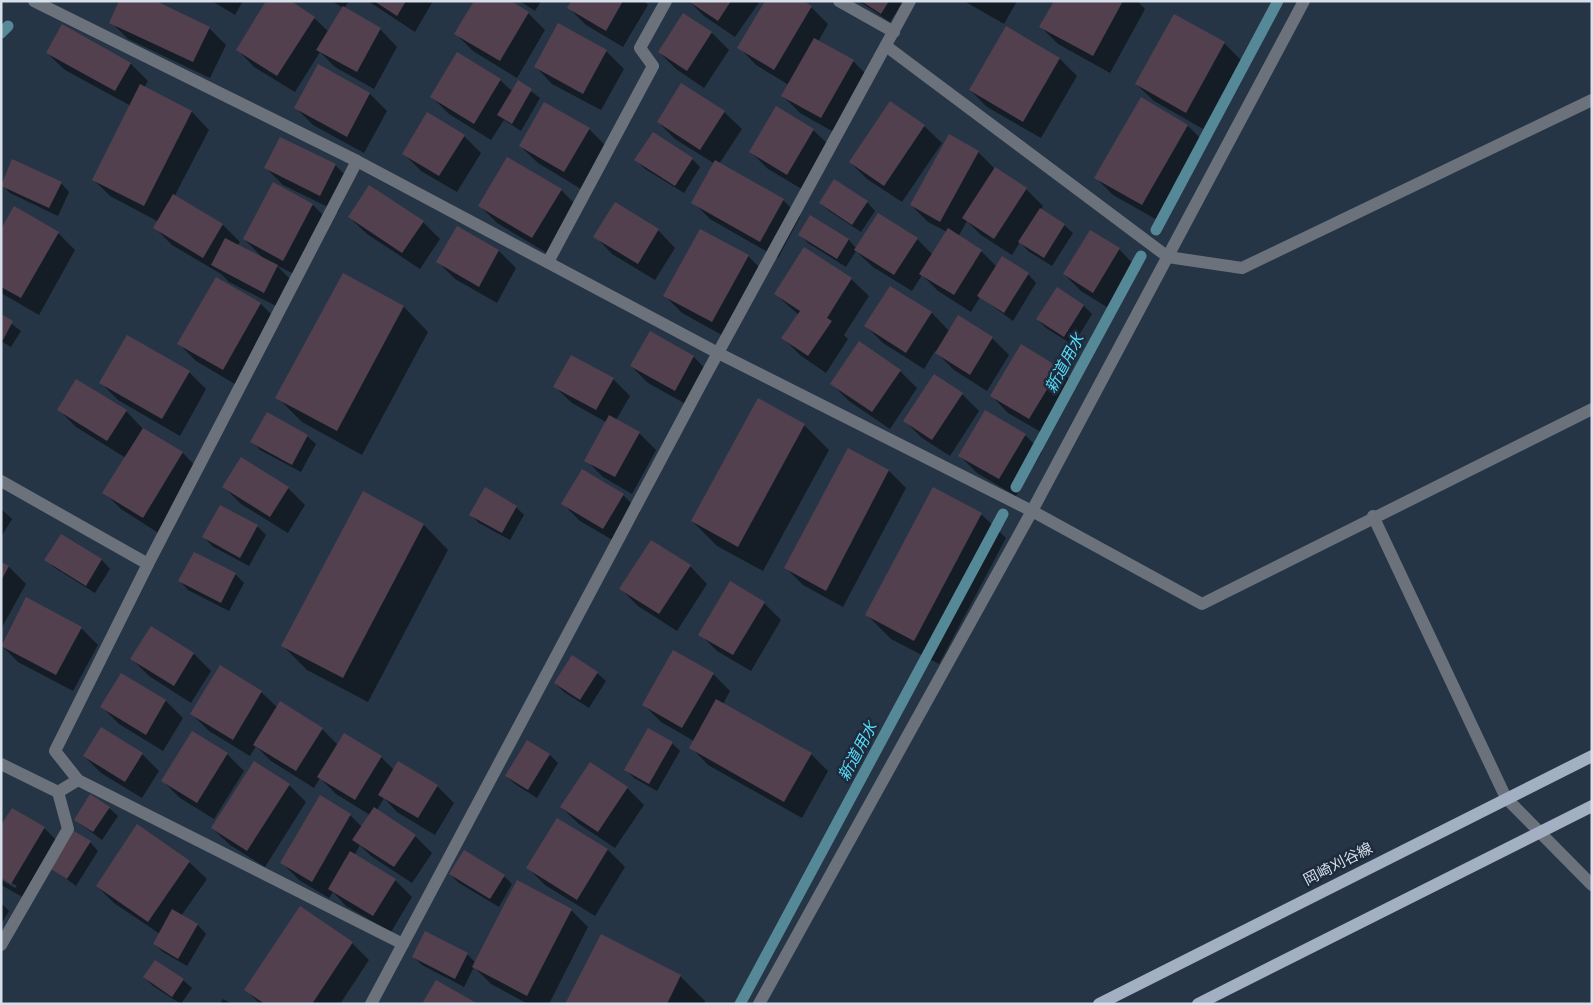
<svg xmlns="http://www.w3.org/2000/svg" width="1593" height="1005" font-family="Lora,'Noto Sans JP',serif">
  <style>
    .shadow { fill: #0007 }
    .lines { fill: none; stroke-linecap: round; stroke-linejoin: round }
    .stream { stroke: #568997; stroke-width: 11 }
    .building { fill: #53404f }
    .minor { stroke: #6c727b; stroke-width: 12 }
    .major { stroke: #a3afc2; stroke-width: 12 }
    .labels { text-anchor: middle; stroke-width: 5; stroke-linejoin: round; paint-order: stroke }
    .street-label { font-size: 15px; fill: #d6dfea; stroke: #1d2b3c }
    .water-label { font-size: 16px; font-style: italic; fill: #57d8f5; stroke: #1d2b3c }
  </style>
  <rect width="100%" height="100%" fill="#263546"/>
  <g class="shadow">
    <path d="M212,1H243L235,15Z"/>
    <path d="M332,1H349L344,9L380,29L397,47L374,89L335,67L320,52L295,92L254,67L237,49L314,18L329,32L343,8Z"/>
    <path d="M368,1H433L415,32Z"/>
    <path d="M520,1H541L535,11Z"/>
    <path d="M573,1H644L648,5L623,47L586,25L569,8Z"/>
    <path d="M689,1H760L735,37L704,16Z"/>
    <path d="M859,1H900L902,3L890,22Z"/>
    <path d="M964,1H1017L1004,24Z"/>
    <path d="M1055,1H1137L1145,9L1110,73L1058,44L1041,27Z"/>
    <path d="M811,7L828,24L818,42L853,61L870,78L839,135L800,113L783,96L789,85L756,65L739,47Z"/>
    <path d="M528,13L545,30L517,78L473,51L456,34Z"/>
    <path d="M684,15L712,33L729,50L704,88L676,69L659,52Z"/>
    <path d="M111,22L209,28L226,45L210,78L128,39Z"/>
    <path d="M558,25L606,51L624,69L601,110L552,84L535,66Z"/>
    <path d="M62,26L131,64L148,81L144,88L192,112L209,130L174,197L223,225L240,242L237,246L264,259L244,239L313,205L330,222L300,277L276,265L295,284L282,309L229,282L221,274L172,245L155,228L159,222L110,196L93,179L131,106L65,70L47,53Z"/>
    <path d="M1006,28L1060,59L1077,76L1041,138L987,107L970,90Z"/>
    <path d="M1224,43L1241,60L1203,129L1154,101L1136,84Z"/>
    <path d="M319,66L370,94L387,111L364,153L313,125L296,108Z"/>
    <path d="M500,80L513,92L519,82L540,98L521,131L504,120L491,140L449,114L432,97Z"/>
    <path d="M1141,99L1188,126L1205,143L1159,221L1113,195L1096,178Z"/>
    <path d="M891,103L924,126L942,143L902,202L867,179L850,162Z"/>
    <path d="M777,108L813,130L831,147L805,191L768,169L751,152Z"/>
    <path d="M724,112L742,129L719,164L783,200L800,217L778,258L710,219L693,202L715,164L675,139L658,122Z"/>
    <path d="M589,129L606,146L581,189L538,163L520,146Z"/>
    <path d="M464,136L481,153L457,192L421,171L404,154Z"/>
    <path d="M950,136L978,152L996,170L1026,189L1043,206L1041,210L1064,225L1073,233L1052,266L1028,251L1020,242L1012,255L981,235L967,221L958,237L981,251L997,267L1028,274L1036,283L1013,321L980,297L971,312L938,291L922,275L912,291L873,267L856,251L846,267L808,243L800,235L811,217L849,240L856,248L917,239L933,255L947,232L928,222L911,205Z"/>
    <path d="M692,159L700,167L684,193L645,169L636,160Z"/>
    <path d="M335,165L352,182L338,212L283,185L266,168Z"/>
    <path d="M61,183L69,192L58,216L10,193L2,185Z"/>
    <path d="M561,190L578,207L550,255L497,223L480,206Z"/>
    <path d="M867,202L875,211L861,232L829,211L820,203Z"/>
    <path d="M14,208L58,233L75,250L39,315L1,293V231Z"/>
    <path d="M349,217L423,222L440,239L420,269L367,234Z"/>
    <path d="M457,228L499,251L516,268L497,303L455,279L438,262Z"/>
    <path d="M658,230L675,248L655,280L612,254L595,236Z"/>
    <path d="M805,249L851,279L869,296L844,335L848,339L826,373L800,355L783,338L799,315L775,294Z"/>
    <path d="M1119,249L1136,267L1110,309L1081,291L1064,274Z"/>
    <path d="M748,256L765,273L729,339L682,313L665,296Z"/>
    <path d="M343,274L404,307L428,332L362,455L302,422L277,397Z"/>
    <path d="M217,279L261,304L278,321L240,387L196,361L179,344Z"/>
    <path d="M890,287L932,313L950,332L992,338L1009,355L987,391L954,370L935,351L924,369L883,343L866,326Z"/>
    <path d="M1057,289L1084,306L1092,314L1073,345L1046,328L1037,319Z"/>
    <path d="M1,316L21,331L11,347L1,341Z"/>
    <path d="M650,333L694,357L711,375L693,408L648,383L631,366Z"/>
    <path d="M1059,369L1076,386L1046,435L1008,413L991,395Z"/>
    <path d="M900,371L917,388L890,429L849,401L832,384Z"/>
    <path d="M189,372L206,389L180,436L118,400L101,383Z"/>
    <path d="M934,376L962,394L979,411L950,456L922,438L905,421Z"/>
    <path d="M613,379L630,396L616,420L639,433L656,450L632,494L603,477L586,460L606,422L572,403L554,386Z"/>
    <path d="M59,410L126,411L143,429L183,453L200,471L160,534L121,509L104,492L126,458L76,427Z"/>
    <path d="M804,425L829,450L763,571L717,546L692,521Z"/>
    <path d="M1025,435L1042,452L1016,496L977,473L960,456Z"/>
    <path d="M307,436L316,444L301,472L260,450L252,441Z"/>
    <path d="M848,450L889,471L906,488L843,607L803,585L786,568Z"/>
    <path d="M224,487L288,488L305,505L288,533L241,504Z"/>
    <path d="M364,493L424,525L448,550L368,702L307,670L283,646Z"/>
    <path d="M623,495L640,512L621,545L580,521L563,504Z"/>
    <path d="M516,507L524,515L510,540L479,523L471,515Z"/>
    <path d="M1,509L12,519L1,537Z"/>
    <path d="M981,514L1006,538L939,664L891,639L866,614Z"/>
    <path d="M257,526L266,535L249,566L212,546L204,537Z"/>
    <path d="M61,535L102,560L110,569L95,593L55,568L46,560Z"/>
    <path d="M194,553L235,574L244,583L229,611L188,590L180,581Z"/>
    <path d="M1,563L9,567L26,584L1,629Z"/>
    <path d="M690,566L707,584L677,631L638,606L621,589Z"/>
    <path d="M26,598L81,628L98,645L73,691L18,662L1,645Z"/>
    <path d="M764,603L781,620L751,671L717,651L700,634Z"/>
    <path d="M152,628L194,654L211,671L191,703L149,676L131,658Z"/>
    <path d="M572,657L597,673L606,681L589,708L564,692L555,683Z"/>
    <path d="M713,674L730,691L723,704L811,754L828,771L802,818L708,765L691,747L694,741L661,722L644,705Z"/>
    <path d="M261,692L277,707L322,729L338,745L381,757L394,770L437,786L454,803L435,835L397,812L384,798L377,810L415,836L432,853L412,883L371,856L360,845L354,856L395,880L412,897L391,932L346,906L333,892L329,898L299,880L282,863L320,797L350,815L362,827L370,815L336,794L320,778L314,788L271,761L256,746L250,756L209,731L192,714Z"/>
    <path d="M166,701L183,718L163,751L119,724L102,707Z"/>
    <path d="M528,741L550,755L558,763L537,798L515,784L506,776Z"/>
    <path d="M672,743L680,751L657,791L634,778L625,769Z"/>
    <path d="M142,754L159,771L142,798L101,773L84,756Z"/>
    <path d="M227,754L244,771L214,819L180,798L163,781Z"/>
    <path d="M289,785L306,802L265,867L230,845L212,828Z"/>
    <path d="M627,788L644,805L615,848L579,824L561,807Z"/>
    <path d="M109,808L118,816L102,840L75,820Z"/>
    <path d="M558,819L608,850L625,867L595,916L545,885L528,868Z"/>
    <path d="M44,828L61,845L28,900L1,885V880L15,888L17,886L1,877Z"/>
    <path d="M90,842L98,851L76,886L53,869Z"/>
    <path d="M189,862L207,879L181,916L198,925L206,934L187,966L163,952L154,944L160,934L114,903L97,886Z"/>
    <path d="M450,874L504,876L512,884L499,907L459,883Z"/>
    <path d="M1,903L9,911L1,924Z"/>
    <path d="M571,910L588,927L549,1004H528L491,984L474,967L464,987L422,965L414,957L467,954L476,963Z"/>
    <path d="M352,943L369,960L340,1004H260L246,990Z"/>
    <path d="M680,976L705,1001L704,1004H567Z"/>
    <path d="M144,977L183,980L192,988L181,1004L153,986Z"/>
    <path d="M223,999L232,1004H220Z"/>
  </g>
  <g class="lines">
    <g class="stream">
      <path d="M1,33L8,26"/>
      <path d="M1156,230L1278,1"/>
      <path d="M1016,487L1141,256"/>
      <path d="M740,1004L1003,514"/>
    </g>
  </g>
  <g class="building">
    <path d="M119,1H156L210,27L193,62L109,23Z"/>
    <path d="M266,1H291L315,17L277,76L236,50Z"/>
    <path d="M374,1H406L397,16Z"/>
    <path d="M474,1H511L529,12L500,61L454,34Z"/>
    <path d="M571,1H623L606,31L567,8Z"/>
    <path d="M688,1H731L718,21Z"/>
    <path d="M765,1H804L812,6L774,70L737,48Z"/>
    <path d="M861,1H889L881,14Z"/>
    <path d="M1054,1H1123L1093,56L1039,27Z"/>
    <path d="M343,6L381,28L357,72L316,50Z"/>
    <path d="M683,13L712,32L687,71L658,52Z"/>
    <path d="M1174,14L1225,42L1186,113L1135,84Z"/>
    <path d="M558,23L607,50L583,94L534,67Z"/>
    <path d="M62,24L131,63L115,91L46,53Z"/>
    <path d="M1006,26L1060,58L1023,122L969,90Z"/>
    <path d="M814,38L854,60L821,118L781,96Z"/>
    <path d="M457,52L501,79L474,124L430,97Z"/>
    <path d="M318,64L370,93L347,137L294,108Z"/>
    <path d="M518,80L532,89L512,124L497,115Z"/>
    <path d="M681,83L725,111L700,150L657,122Z"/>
    <path d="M140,84L192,111L144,206L92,180Z"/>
    <path d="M1141,97L1188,125L1142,205L1094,178Z"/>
    <path d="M890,101L925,125L884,186L849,162Z"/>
    <path d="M544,102L590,128L564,172L519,146Z"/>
    <path d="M776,106L814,129L787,175L749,152Z"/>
    <path d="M427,112L465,135L439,176L402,154Z"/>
    <path d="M653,132L693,158L675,186L634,160Z"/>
    <path d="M949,134L979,151L940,222L910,205Z"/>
    <path d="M280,137L336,164L320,196L264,168Z"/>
    <path d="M507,157L562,189L532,238L478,206Z"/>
    <path d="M12,159L62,182L49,208L1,186Z"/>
    <path d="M715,160L784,199L760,242L691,203Z"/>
    <path d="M995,167L1027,188L994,239L962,218Z"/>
    <path d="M834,179L868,201L852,225L819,203Z"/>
    <path d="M273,182L313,204L283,261L243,239Z"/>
    <path d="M369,185L424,221L402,253L348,217Z"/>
    <path d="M173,194L223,224L203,258L153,228Z"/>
    <path d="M615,202L659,229L638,264L593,237Z"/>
    <path d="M14,206L59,232L21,298L1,287V229Z"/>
    <path d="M1040,208L1065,224L1044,258L1018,242Z"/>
    <path d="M878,213L918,238L894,275L854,250Z"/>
    <path d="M810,215L849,239L837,259L798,235Z"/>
    <path d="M457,226L499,250L479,287L436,262Z"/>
    <path d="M948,228L982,250L954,295L919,274Z"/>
    <path d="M700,229L749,255L712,322L663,296Z"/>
    <path d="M1090,230L1120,248L1093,293L1063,274Z"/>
    <path d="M225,238L278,265L264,293L211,265Z"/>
    <path d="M804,247L852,278L827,318L832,321L808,356L781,338L800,311L774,294Z"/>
    <path d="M1002,256L1029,273L1004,313L977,296Z"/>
    <path d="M343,273L404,306L337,431L275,398Z"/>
    <path d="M216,277L261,303L223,370L177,344Z"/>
    <path d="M890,286L932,312L906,353L864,326Z"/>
    <path d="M1057,287L1084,305L1064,337L1036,319Z"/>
    <path d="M1,314L13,321L3,340L1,339Z"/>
    <path d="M958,315L993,337L970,375L935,353Z"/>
    <path d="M650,331L694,356L675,391L630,366Z"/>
    <path d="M127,335L190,371L162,419L99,383Z"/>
    <path d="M859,341L901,370L872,412L830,384Z"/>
    <path d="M1021,344L1060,368L1029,419L990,396Z"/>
    <path d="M571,355L614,378L596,410L553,387Z"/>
    <path d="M934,374L963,393L932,440L903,421Z"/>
    <path d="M76,379L127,410L107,441L57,410Z"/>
    <path d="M758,398L805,424L738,547L691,521Z"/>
    <path d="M985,410L1026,434L999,479L958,456Z"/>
    <path d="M267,412L308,435L292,465L250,442Z"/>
    <path d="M609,415L640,432L615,477L584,461Z"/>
    <path d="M143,428L183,452L143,518L102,493Z"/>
    <path d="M848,448L889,470L826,591L784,568Z"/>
    <path d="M241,457L289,487L270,517L222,487Z"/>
    <path d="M582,469L624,494L603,529L561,504Z"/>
    <path d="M485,487L517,506L502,533L469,515Z"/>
    <path d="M933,487L982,513L914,641L865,615Z"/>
    <path d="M363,491L424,524L343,678L281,646Z"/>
    <path d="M220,505L258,525L240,558L202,537Z"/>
    <path d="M61,534L102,559L86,586L44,560Z"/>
    <path d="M651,540L691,565L659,614L619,589Z"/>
    <path d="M194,552L236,573L221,603L178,581Z"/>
    <path d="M1,562L9,566L1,581Z"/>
    <path d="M730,581L765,602L733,655L698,635Z"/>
    <path d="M26,597L82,627L56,675L1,646Z"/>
    <path d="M151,626L194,653L174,686L130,659Z"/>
    <path d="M673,650L714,673L682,728L642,705Z"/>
    <path d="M572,655L598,672L580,700L554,683Z"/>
    <path d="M220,665L262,691L233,740L190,714Z"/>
    <path d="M121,673L166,700L146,735L100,707Z"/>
    <path d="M716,699L812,753L784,802L689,748Z"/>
    <path d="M280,701L323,728L296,771L253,745Z"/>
    <path d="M101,727L143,753L125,782L83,756Z"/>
    <path d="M648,728L673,742L649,784L624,770Z"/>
    <path d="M192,731L228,753L197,803L161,781Z"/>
    <path d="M344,733L382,756L355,800L317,777Z"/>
    <path d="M527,740L550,754L528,790L505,776Z"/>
    <path d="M254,761L290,784L247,851L211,828Z"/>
    <path d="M398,761L438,785L418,818L378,795Z"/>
    <path d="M590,762L628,787L598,832L560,807Z"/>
    <path d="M90,794L110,807L93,832L74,820Z"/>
    <path d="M320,795L351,814L312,882L280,863Z"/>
    <path d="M374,807L416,835L394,867L352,840Z"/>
    <path d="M12,808L45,827L11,884L1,878V825Z"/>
    <path d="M557,818L608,849L577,900L526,868Z"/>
    <path d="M137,824L190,861L148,922L96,886Z"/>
    <path d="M74,831L91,841L67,879L51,869Z"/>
    <path d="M464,850L505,875L490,899L449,874Z"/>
    <path d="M350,851L396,879L373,916L328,889Z"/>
    <path d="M517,880L572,909L527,996L472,967Z"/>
    <path d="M300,906L353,942L312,1004H265L244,990Z"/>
    <path d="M172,909L198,924L178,959L153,944Z"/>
    <path d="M425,931L468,953L455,979L412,957Z"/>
    <path d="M601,934L681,975L667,1004H565Z"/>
    <path d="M155,960L184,979L172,997L143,977Z"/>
    <path d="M436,980L478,1004H422Z"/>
  </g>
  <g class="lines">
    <g class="minor">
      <path d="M34,1L357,161L718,353L1032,511L1202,604L1592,409"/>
      <path d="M839,1L894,32"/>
      <path d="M886,46L1168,257L1242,268L1592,100"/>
      <path d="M548,262L653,66L640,48L666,1"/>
      <path d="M1,481L148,564L357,161"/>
      <path d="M1373,516L1506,798L1592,885"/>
      <path d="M148,564L55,751L78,780L403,944"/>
      <path d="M1,764L58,792"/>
      <path d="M1,945L68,829L58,792L78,780"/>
      <path d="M371,1004L701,384L910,1"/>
      <path d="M759,1004L1032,511L1304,1"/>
    </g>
    <g class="major">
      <path d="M1099,1004L1592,756"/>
      <path d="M1198,1004L1592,806"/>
    </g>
  </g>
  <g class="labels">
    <g class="street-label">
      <text transform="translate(1338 864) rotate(-27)" y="5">岡崎刈谷線</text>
    </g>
    <g class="water-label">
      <text transform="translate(1064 363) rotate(-62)" y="6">新道用水</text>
      <text transform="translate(857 751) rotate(-62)" y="6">新道用水</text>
    </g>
  </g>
  <rect width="1593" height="1005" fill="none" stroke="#d6dfea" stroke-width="5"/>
</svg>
